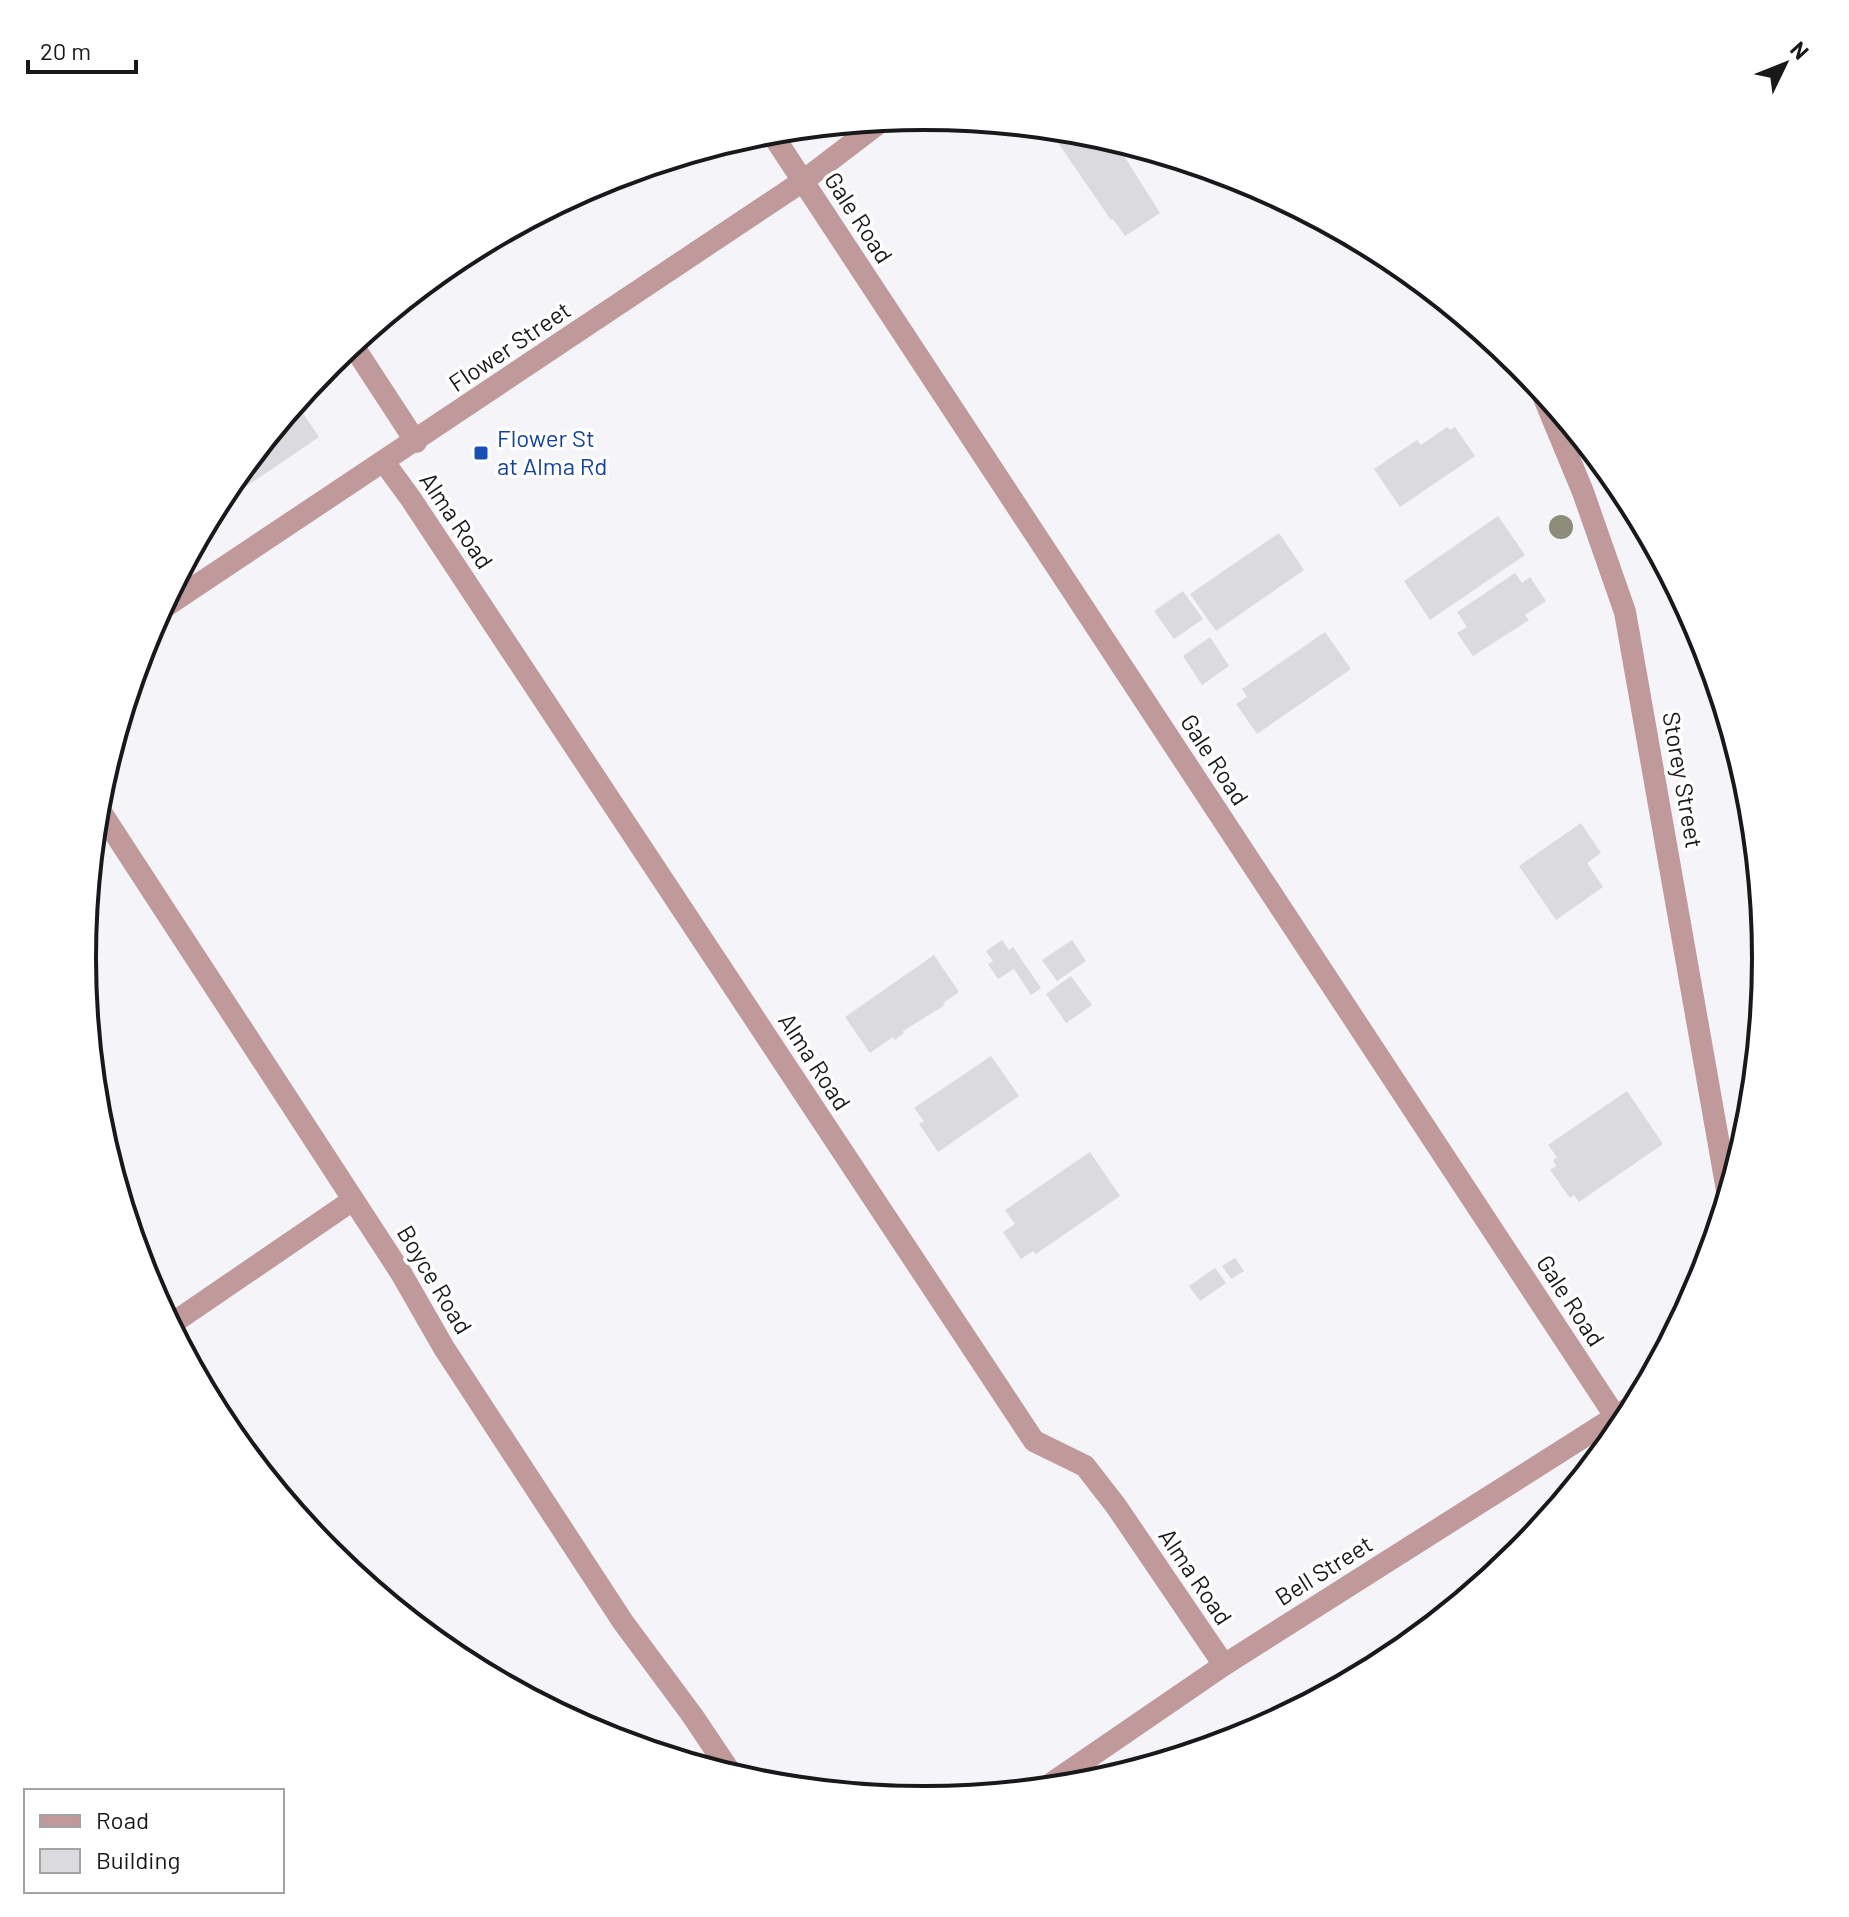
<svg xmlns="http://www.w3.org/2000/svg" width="1849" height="1917" font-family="Barlow,sans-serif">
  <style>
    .building { fill: #dadadf }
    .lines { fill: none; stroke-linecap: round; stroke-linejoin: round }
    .minor { stroke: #c0999a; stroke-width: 22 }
    .tertiary { stroke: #c0999a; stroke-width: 22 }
    .tree { fill: #8b8c7a }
    .transit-dot { fill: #1a4fb4; stroke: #fff; stroke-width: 3 }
    .labels { text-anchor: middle; stroke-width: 7; stroke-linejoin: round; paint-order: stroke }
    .street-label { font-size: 24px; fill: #19191b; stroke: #fff }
    .transit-label { font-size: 24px; fill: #164399; stroke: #fff; text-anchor: start }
    .rim { fill: none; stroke: #19191b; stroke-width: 4 }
  </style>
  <rect width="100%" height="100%" fill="#f4f4f9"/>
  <g class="building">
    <path d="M1059,129L1089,132L1114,140L1160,213L1125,236L1113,219L1111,220L1052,134Z"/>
    <path d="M296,403L319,437L241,490L234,479Z"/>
    <path d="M1447,427L1450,430L1455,427L1475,456L1400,507L1374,469L1417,440L1421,445Z"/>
    <path d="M1498,516L1525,555L1430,620L1404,581Z"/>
    <path d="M1279,533L1304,570L1216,631L1190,594Z"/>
    <path d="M1515,573L1522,583L1530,577L1546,601L1525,615L1529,620L1473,656L1457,633L1467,627L1457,612Z"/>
    <path d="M1183,591L1203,619L1174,639L1154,611Z"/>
    <path d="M1325,632L1351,669L1257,734L1236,704L1247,697L1242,689Z"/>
    <path d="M1210,637L1229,666L1202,685L1183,656Z"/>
    <path d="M1581,823L1601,853L1587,863L1603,887L1556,920L1519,866Z"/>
    <path d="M1002,940L1009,950L1013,947L1041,988L1031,995L1014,969L998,979L988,964L993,961L986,951Z"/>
    <path d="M1072,940L1086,961L1057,981L1042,960Z"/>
    <path d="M934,955L959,992L943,1003L945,1005L903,1031L904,1033L895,1040L893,1037L870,1053L845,1017Z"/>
    <path d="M1071,976L1092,1005L1066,1023L1046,994Z"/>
    <path d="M991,1056L1019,1096L938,1152L919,1124L924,1121L914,1108Z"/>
    <path d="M1627,1091L1663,1144L1579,1202L1574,1195L1570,1198L1550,1170L1556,1166L1553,1160L1557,1157L1548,1145Z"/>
    <path d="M1090,1152L1120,1196L1036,1254L1033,1251L1021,1259L1003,1232L1015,1224L1005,1210Z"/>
    <path d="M1235,1258L1244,1271L1231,1279L1222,1266Z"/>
    <path d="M1215,1268L1226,1283L1200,1301L1189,1286Z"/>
  </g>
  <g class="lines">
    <g class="minor">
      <path d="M770,131L1615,1416"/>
      <path d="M352,344L416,442"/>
      <path d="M384,462L411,499L1034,1441L1085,1466L1116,1506L1224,1665"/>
      <path d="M160,610L803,181L883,120"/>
      <path d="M97,806L401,1273L444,1348L623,1622L692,1715L733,1776"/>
      <path d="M170,1325L353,1200"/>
      <path d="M1043,1789L1224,1665L1637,1403"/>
    </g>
    <path class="tertiary" d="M1539,386L1583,492L1625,612L1728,1196"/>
  </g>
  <circle class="tree" cx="1561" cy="527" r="12"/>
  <rect class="transit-dot" x="473" y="445" width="16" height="16" rx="4"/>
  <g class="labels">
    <g class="street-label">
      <text transform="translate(858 218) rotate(57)" y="8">Gale Road</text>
      <text transform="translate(510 347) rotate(-34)" y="8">Flower Street</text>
      <text transform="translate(456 521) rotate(56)" y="8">Alma Road</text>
      <text transform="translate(1214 760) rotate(57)" y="8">Gale Road</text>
      <text transform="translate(1682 780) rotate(80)" y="8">Storey Street</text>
      <text transform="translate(814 1062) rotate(57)" y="8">Alma Road</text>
      <text transform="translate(434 1280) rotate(59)" y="8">Boyce Road</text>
      <text transform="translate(1570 1301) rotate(57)" y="8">Gale Road</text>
      <text transform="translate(1324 1571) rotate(-32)" y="8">Bell Street</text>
      <text transform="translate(1195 1577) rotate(56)" y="8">Alma Road</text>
    </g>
    <g class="transit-label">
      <text x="497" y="447">Flower St<tspan x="497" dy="28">at Alma Rd</tspan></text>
    </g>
  </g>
  <path d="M0 0H1849V1917H0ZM96 958a828 828 0 1 1 1656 0a828 828 0 1 1-1656 0Z" fill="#fff" fill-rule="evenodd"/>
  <path class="rim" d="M96 958a828 828 0 1 1 1656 0a828 828 0 1 1-1656 0Z"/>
  <rect x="24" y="1789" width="260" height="104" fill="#ffffff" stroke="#a3a3a4" stroke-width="2"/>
  <rect x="40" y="1815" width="40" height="12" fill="#c0999a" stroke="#a3a3a4" stroke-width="2"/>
  <text x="96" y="1829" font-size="24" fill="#19191b">Road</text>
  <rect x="40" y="1849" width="40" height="24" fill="#dadadf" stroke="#a3a3a4" stroke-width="2"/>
  <text x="96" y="1869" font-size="24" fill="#19191b">Building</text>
  <g transform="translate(1785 64) rotate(47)" stroke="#ffffff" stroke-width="6" paint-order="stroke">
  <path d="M0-6L14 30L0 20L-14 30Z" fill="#19191b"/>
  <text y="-12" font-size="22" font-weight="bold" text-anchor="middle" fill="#19191b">N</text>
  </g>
  <path d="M28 60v12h108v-12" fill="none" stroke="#19191b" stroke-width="4"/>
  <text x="40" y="60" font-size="24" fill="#19191b" stroke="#ffffff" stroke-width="6" paint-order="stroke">20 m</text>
</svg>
